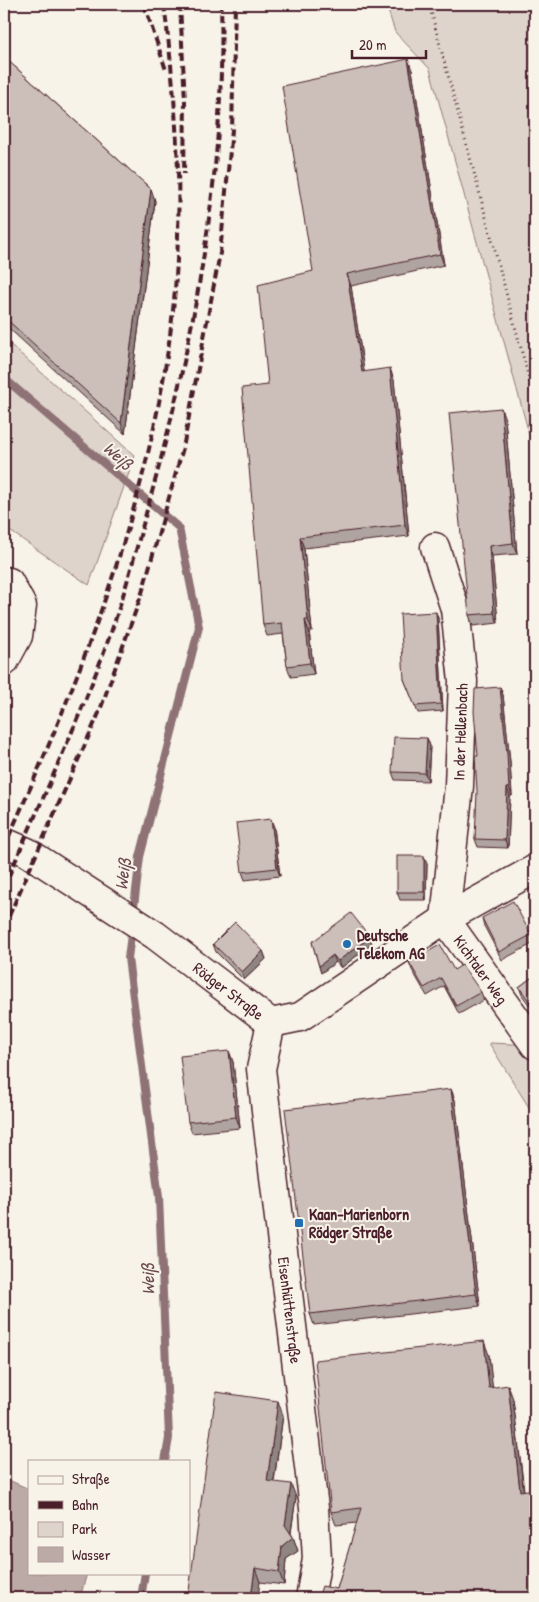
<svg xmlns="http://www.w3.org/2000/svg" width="539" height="1602" font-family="'Patrick Hand',sans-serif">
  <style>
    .green { fill: #ded4cc; stroke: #947a7c }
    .water { fill: #bcaaa7; stroke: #8e7275 }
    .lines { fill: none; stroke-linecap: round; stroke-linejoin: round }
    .stream { stroke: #8e7275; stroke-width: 8 }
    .minor-casing { stroke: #4a1f2b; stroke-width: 31 }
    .path { stroke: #4a1f2b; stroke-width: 3; stroke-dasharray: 1 4; stroke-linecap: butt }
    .minor { stroke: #f7f3e8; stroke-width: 28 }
    .rail { stroke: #4a1f2b; stroke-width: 4; stroke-dasharray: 8 4; stroke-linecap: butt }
    .wall { fill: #afa49f; stroke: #4a1f2b }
    .shaded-wall { fill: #8f8682; stroke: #4a1f2b }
    .building { fill: #ccbfb9; stroke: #4a1f2b }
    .poi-dot { fill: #1f6fb2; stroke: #f7f3e8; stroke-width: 2 }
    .labels { text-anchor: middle; stroke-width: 4; stroke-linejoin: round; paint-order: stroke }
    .street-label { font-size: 16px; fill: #4a1f2b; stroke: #f7f3e8 }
    .poi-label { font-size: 16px; font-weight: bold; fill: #4a1f2b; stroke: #f7f3e8; text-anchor: start }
    .water-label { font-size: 18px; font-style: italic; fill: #6c4950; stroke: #f7f3e8 }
  </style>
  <rect width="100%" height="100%" fill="#f7f3e8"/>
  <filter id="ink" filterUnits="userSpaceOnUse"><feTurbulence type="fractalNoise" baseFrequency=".02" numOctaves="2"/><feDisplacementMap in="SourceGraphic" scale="10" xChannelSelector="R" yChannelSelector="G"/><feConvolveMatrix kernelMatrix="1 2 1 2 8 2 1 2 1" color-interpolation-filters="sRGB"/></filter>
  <g filter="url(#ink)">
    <g class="green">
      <path d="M386,4H535V456L430,69L395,32Z"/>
      <path d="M4,339L135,456L89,585L4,527Z"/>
      <path d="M489,1043L535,1045V1117Z"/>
    </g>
    <path class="water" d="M4,1478L29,1489V1573H87L80,1598H4Z"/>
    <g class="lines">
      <g class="stream">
        <path d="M4,378L179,528L199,627L140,857L133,915"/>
        <path d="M132,927L128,958L159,1197L169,1438L165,1461"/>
        <path d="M141,1598L145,1573"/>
      </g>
      <defs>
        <g id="minor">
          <path d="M435,547L455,609L463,681L459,786L445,919"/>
          <path d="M4,581L9,582L22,606L18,636L4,662"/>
          <path id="s1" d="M4,842L27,852L155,935L271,1023L300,1017L445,919L535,869"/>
          <path id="s2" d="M445,919L535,1045"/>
          <path id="s3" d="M271,1023L261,1069L314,1508L317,1559L310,1598"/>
        </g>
      </defs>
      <use href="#minor" class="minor-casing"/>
      <path class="path" d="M429,4L535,401"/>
      <use href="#minor" class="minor"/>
      <g class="rail">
        <path d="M144,4L166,70"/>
        <path d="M180,4L185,101L184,174"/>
        <path d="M4,847C81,677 153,497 173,310C184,208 177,105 164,4"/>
        <path d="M4,887C38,808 75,730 105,649C121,606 133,562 145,517C192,353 226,175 221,4"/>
        <path d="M4,927L99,713L142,593L183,448L220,253L232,130L235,4"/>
      </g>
    </g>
    <g class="wall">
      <path d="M4,57L151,189L155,201L125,434L4,324Z"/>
      <path d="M412,70L444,265L351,286L364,372L394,380L409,536L304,548L312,631H309L314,674L291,677L287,666L283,634L267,636L263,625L268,385L313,271Z"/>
      <path d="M505,419L517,554L492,556L498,623L473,626L469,615Z"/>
      <path d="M436,612L438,618L443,711L418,713L404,679Z"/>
      <path d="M500,687L503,695L510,762L512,796H510L508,848L478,847L475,839Z"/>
      <path d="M427,738L430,746L428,781L395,780L392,772Z"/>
      <path d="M274,827L280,876L245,880L242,872Z"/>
      <path d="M427,864L426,900H400L397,892Z"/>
      <path d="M482,918L531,935L534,943L502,960L484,926Z"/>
      <path d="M312,942L372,944L341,968L336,962L321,973Z"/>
      <path d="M213,944L263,951L266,959L244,980L216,952Z"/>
      <path d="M409,962L454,970L481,992L484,1000L459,1014L444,986L427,996L412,970Z"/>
      <path d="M535,975V1013L522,995L519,987Z"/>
      <path d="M229,1051L233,1062L240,1128L192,1133L188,1122Z"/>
      <path d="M451,1089L455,1100L480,1306L314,1325L310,1314Z"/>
      <path d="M489,1355L492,1387L513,1399L524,1490L337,1589L357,1523L336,1525L331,1512Z"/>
      <path d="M283,1415L274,1482L296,1497L291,1533L293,1537L298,1551L286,1559L284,1585L260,1582L188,1598Z"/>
    </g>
    <g class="shaded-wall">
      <path d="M408,59L412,70L444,265L440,254Z"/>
      <path d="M151,189L155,201L125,434L121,423Z"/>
      <path d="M347,274L351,286L366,383L362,372Z"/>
      <path d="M390,368L394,380L409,536L405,525Z"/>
      <path d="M501,408L505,419L517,554L513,543Z"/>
      <path d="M300,537L304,548L312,631L308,620Z"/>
      <path d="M489,546L492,556L498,623L494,613Z"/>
      <path d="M436,612L438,618L443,711L441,704Z"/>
      <path d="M305,620L309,631L314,674L310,663Z"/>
      <path d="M500,687L503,695L510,762L512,796L509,788Z"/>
      <path d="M427,738L430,746L428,781L425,773Z"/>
      <path d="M507,788L510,796L508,848L505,840Z"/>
      <path d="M271,819L274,827L280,876L277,868Z"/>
      <path d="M424,856L427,864L426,900L424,892Z"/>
      <path d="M370,937L372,944L341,968L338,961Z"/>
      <path d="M263,951L266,959L244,980L242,972Z"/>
      <path d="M333,955L336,962L321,973L319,966Z"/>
      <path d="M229,1051L233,1062L240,1128L236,1117Z"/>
      <path d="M451,1089L455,1100L480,1306L476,1294Z"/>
      <path d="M484,1341L489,1355L494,1401L489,1388Z"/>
      <path d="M508,1385L513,1399L525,1504L520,1491Z"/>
      <path d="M278,1401L283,1415L272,1494L267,1481Z"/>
      <path d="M291,1484L296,1497L290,1538L285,1525Z"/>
      <path d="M293,1537L298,1551L286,1559L284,1585L279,1572L282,1546Z"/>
      <path d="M255,1568L260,1582L258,1598H251Z"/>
    </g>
    <g class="building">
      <path d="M4,57L151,189L121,423L4,317Z"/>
      <path d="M408,59L440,254L347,274L362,372L390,368L405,525L300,537L308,620H305L310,663L287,666L282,623L263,625L242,388L268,385L258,285L313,271L282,86Z"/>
      <path d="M501,408L513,543L489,546L494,613L469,615L449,413Z"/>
      <path d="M436,612L441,704L415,706L404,679L400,614Z"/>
      <path d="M500,687L507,754L509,788H507L505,840L475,839L477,791L475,756H478L474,712L475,689Z"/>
      <path d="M394,737L427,738L425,773L392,772Z"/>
      <path d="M271,819L277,868L242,872L236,823Z"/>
      <rect x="397" y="856" width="27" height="36"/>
      <path d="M513,901L531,935L499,952L482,918Z"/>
      <path d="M351,913L370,937L338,961L333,955L319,966L312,942Z"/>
      <path d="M235,922L263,951L242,972L213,944Z"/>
      <path d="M440,945L454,970L462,965L481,992L456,1006L441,978L424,988L409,962Z"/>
      <path d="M535,975V1009L519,987Z"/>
      <path d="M229,1051L236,1117L188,1122L180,1056Z"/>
      <path d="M451,1089L476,1294L310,1314L285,1109Z"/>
      <path d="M484,1341L489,1388L508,1385L520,1491L535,1489V1598H318L322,1586L337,1589L361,1508L331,1512L315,1360Z"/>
      <path d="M216,1392L278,1401L267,1481L291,1484L285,1525L293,1537L282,1546L279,1572L255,1568L251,1598H188Z"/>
    </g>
  </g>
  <g class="poi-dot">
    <circle cx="347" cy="944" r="5"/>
    <rect x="294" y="1218" width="10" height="10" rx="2.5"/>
  </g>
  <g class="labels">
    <g class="street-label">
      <text transform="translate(460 732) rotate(-88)" y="6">In der Hellenbach</text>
      <text dy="6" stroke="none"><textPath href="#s2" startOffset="62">Kichtaler Weg</textPath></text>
      <text dy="6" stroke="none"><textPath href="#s1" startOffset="270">Rödger Straße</textPath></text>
      <text dy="6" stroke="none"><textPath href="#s3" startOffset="290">Eisenhüttenstraße</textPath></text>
    </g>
    <g class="poi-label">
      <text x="357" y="941">Deutsche<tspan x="357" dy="18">Telekom AG</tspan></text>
      <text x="309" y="1220">Kaan-Marienborn<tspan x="309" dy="18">Rödger Straße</tspan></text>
    </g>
    <g class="water-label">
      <text transform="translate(118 456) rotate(41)" y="6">Weiß</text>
      <text transform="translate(123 874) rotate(-83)" y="6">Weiß</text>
      <text transform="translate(148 1279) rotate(-92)" y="6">Weiß</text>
    </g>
  </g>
  <rect width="539" height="1602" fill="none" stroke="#f7f3e8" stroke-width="20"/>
  <rect x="10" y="10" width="519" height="1582" fill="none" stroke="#4a1f2b" stroke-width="2" filter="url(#ink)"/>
  <rect x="28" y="1460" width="162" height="115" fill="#f7f3e8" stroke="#b29e9c"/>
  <rect x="38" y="1476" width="25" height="8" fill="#f7f3e8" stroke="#b29e9c"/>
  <text x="72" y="1484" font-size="15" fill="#4a1f2b">Straße</text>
  <rect x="38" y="1501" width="25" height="8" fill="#4a1f2b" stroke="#b29e9c"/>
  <text x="72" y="1510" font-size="15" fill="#4a1f2b">Bahn</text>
  <rect x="38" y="1522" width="25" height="15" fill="#ded4cc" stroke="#b29e9c"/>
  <text x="72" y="1534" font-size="15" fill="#4a1f2b">Park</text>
  <rect x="38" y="1547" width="25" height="15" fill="#bcaaa7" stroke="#b29e9c"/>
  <text x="72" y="1560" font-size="15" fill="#4a1f2b">Wasser</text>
  <path d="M352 50v8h74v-8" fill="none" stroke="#4a1f2b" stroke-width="2.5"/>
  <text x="359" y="50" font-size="15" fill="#4a1f2b" stroke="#f7f3e8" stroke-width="4" paint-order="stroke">20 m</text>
</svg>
